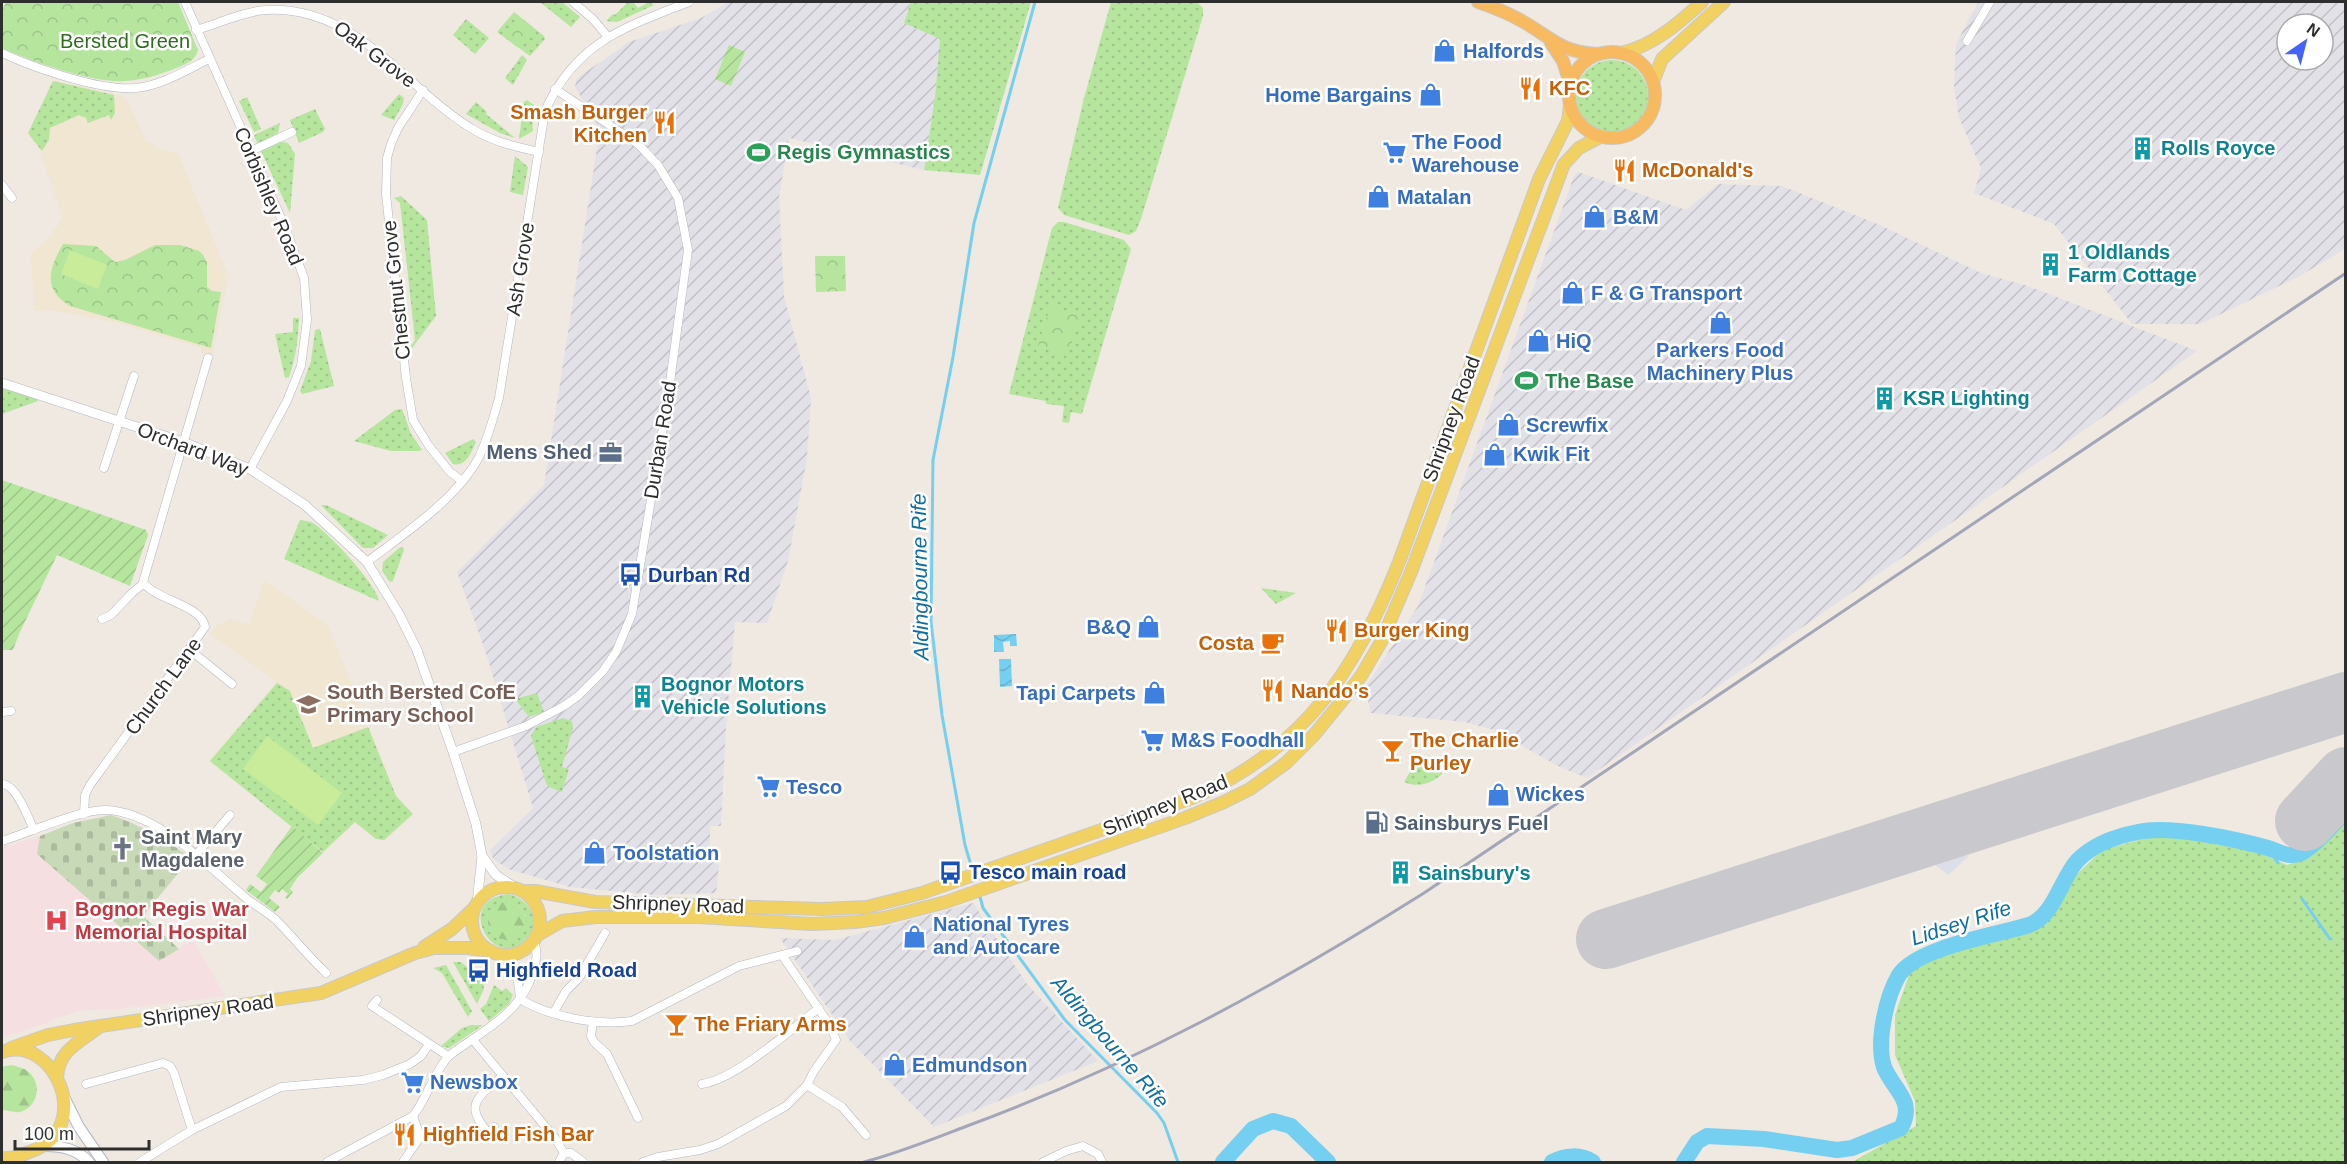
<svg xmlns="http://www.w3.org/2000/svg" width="2347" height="1164" font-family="Helvetica,sans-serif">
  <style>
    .industrial { fill: url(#industrial-furrows); fill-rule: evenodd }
    .education { fill: #f0e6d1 }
    .medical { fill: #f5dfe0 }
    .airport { fill: #dcdee8 }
    .grass { fill: url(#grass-dots); fill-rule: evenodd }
    .forest { fill: url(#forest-firs) }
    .cemetery { fill: url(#cemetery-stones) }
    .park { fill: url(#park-crowns) }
    .garden { fill: url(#garden-furrows) }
    .pitch { fill: #c9ec9a }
    .water { fill: url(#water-waves) }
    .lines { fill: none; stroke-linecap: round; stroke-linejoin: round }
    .stream { stroke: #75cff0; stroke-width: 3 }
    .river { stroke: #75cff0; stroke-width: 16 }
    .runway { stroke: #c9c8cc; stroke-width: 60 }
    .minor-casing { stroke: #b4b7c1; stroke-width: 9 }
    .tertiary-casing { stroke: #b4b7c1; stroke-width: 10 }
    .secondary-casing { stroke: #b4b7c1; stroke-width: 12 }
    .primary-casing { stroke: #c9c9c9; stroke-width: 14 }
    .trunk-casing { stroke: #c9c9c9; stroke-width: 14 }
    .minor { stroke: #fff; stroke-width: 8 }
    .tertiary { stroke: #fff; stroke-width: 9 }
    .secondary { stroke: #fff; stroke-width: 10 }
    .primary { stroke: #f2d163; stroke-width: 12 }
    .trunk { stroke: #f8ba60; stroke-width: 12 }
    .rail { stroke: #a3a6b8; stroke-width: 3 }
    .labels { text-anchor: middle; stroke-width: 5; stroke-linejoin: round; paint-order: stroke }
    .park-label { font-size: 20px; fill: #2c6e1b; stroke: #fff }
    .shop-label { font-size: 20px; font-weight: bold; fill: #366cbe; stroke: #fff; text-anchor: start }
    .street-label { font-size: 20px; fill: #2e2e2e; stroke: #fff }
    .food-label { font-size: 20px; font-weight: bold; fill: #c56008; stroke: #fff; text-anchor: start }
    .culture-label { font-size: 20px; font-weight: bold; fill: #0d838f; stroke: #fff; text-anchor: start }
    .leisure-label { font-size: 20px; font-weight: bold; fill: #27864d; stroke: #fff; text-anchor: start }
    .service-label { font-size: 20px; font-weight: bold; fill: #4e5e75; stroke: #fff; text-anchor: end }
    .transit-label { font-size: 20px; font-weight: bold; fill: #164399; stroke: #fff; text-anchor: start }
    .education-label { font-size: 20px; font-weight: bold; fill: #785e54; stroke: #fff; text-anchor: start }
    .worship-label { font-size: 20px; font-weight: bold; fill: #5b616d; stroke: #fff; text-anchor: start }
    .health-label { font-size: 20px; font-weight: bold; fill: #be3a42; stroke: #fff; text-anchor: start }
    .water-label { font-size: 21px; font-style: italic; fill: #0d6fa3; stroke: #fff }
  </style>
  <defs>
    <pattern id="industrial-furrows" width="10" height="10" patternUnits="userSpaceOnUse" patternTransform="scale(1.5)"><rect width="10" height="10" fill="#e3e1e8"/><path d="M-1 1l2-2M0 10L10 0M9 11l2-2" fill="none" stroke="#c3c1c7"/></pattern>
    <pattern id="grass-dots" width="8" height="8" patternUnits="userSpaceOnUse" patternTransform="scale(1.5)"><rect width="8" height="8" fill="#b6e59e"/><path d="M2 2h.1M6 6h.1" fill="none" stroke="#9dc588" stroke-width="1.8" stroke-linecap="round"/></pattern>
    <pattern id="forest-firs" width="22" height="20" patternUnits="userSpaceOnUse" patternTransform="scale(1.5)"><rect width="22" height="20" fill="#b6e59e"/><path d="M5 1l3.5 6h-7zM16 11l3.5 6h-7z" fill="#9dc588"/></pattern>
    <pattern id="cemetery-stones" width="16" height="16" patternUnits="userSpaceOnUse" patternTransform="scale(1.5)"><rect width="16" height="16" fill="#c8d9b8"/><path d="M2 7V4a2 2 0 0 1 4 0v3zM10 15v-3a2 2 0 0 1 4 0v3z" fill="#acbb9e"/></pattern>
    <pattern id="park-crowns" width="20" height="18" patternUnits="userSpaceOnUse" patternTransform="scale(1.5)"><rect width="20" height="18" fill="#b6e59e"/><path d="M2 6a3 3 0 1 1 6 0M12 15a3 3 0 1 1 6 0" fill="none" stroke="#9dc588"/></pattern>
    <pattern id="garden-furrows" width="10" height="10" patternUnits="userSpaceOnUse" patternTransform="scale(1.5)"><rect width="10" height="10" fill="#b6e59e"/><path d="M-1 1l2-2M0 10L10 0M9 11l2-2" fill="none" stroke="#9dc588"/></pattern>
    <pattern id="water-waves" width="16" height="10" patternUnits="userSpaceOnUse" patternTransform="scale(1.5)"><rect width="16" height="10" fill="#75cff0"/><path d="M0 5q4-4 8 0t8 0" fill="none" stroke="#66b2ce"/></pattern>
  </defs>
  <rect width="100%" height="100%" fill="#efe9e1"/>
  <g class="industrial">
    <path d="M729,2H911L904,23L940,39L935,97L924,170L789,138L779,197L784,296L811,398L807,458L788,561L767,623L735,622L726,727L721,826H710V849L719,865L716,893L655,895L570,887L508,869L493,859L490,850L533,808L485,650L457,572L544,485L600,129L575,87L577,78L629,42L701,18Z"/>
    <path d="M1978,2H2345V249L2298,277L2200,324H2132L2054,224L1974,193L1981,168L1959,118L1954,86L1956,44ZM2287,24H2323V60H2287Z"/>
    <path d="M1578,172L1686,210L1718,184L1782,186L1880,225L1981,273L2028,286L2197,351L1587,778L1558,766L1494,730L1465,722L1371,713L1365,688L1418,606L1574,176Z"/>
    <path d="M973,903L1027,984L1098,1061L934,1127L850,1041L780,938L835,940Z"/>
  </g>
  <g class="education">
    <path d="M53,80L125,97L146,141L153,144L154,147L178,154L228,275L212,356L201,352V348L114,322L50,310L34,311L31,253L50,237L63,218L40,151L28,134Z"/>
    <path d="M264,580L328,625L396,795L413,814L385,841L376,839L355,823L323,853L292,825L208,761L277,682L210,634L216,626L230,619L249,624Z"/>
  </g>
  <path class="medical" d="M40,836L38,854L159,961L193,940L225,996L119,1009L84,1010L55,1018L50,1022L2,1038V847Z"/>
  <path class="airport" d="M1976,822L1980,832L1969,839L1967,850L1969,856L1948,875L1923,855L1908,853L1907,844Z"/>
  <g class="grass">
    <path d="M540,2H562L580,17L571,27Z"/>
    <path d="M628,2H633L638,8L649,2L654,5L617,22L606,21L613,14L615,15Z"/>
    <path d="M911,2H1031L980,175L924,170L935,97L940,39L904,23Z"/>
    <path d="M1111,2H1197L1203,8V16L1141,219L1136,231L1129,235L1064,215L1058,208L1084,98Z"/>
    <path d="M514,12L544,36L545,39L530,56L497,32Z"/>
    <path d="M466,19L489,38L475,54L453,35Z"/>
    <path d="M522,55L527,60L513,85L505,78Z"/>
    <circle cx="1612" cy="96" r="36"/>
    <path d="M53,81L114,95L115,113L111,120L109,115L88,123L86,118L79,115L50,128L49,140L42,151L28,133Z"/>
    <path d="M399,94L404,98L403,104L394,120L381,115Z"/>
    <path d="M247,97L261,129L254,132L239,101Z"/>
    <path d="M527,100L534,105L532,116L533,131L519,139L524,102Z"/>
    <path d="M476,102L487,112L486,114L515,138L500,133L466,114Z"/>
    <path d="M315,109L325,129L323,132L299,143L290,120Z"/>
    <path d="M280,123L278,133L258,144L254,136L256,134Z"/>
    <path d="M277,141L288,143L295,154L290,213L260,149Z"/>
    <path d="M515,156L528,167L523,195L510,192Z"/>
    <path d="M401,196L427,220L436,316L412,348L411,345L415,340L400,203L394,198Z"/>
    <path d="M1058,222H1064L1124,240L1131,249L1082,414L1071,412L1069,423L1062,422L1064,406L1046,404V401L1009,394L1052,228Z"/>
    <path d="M293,318H299C298,339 296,358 289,377L285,378L275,334L293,332Z"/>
    <path d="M320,329L334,386L302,394L300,391L311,361L315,330Z"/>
    <path d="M2,388L36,399L38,401L2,414Z"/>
    <path d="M402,409L411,434L422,450L419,451H391L354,441L395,410Z"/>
    <path d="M473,439L476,442C471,453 466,467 453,464L445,453Z"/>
    <path d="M321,505H326L388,535L373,548H363Z"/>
    <path d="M300,520C305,521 310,521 313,523C329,533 377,585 379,601L284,559Z"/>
    <path d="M400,547H403L404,550L393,581L390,582L382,571L383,562Z"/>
    <path d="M1261,588L1296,593L1276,604Z"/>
    <path d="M277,683L290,691L313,748L368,727L396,796L413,814L384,840L376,839L355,822L323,852L210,761Z"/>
    <path d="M537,693L544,712L529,717L515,699Z"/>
    <path d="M563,718L572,721L573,727L562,767L569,769L562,792L549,787L546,783L531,736L536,727Z"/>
    <path d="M1412,754H1417V764L1442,768V774C1431,784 1418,788 1404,782L1411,770Z"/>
    <path d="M2345,820V1162H1852L1916,1126L1915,1101L1895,1055V1015L1910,972L1936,956L2034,929L2047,917L2070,881L2102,850L2161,834L2258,852L2287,865L2306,858Z"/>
    <path d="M509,894C529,899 544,922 526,939C493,974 452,899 509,894ZM507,902L519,906L526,916L504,940L493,934Z"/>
    <path d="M453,962H461L483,980L484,989L477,1004Z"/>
    <path d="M446,965L472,1011L468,1017L442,973L433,968Z"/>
    <path d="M494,985L502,991L506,988L513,995L509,1004L489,1021L480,1009L486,1004Z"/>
    <path d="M471,1025H483L449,1048L441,1046L462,1028Z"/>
  </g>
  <g class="forest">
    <circle cx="507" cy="921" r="19"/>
    <path d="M13,1065C17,1067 23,1068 26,1070C43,1081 39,1107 20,1112C14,1113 7,1110 2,1110V1068L5,1066Z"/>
  </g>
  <path class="cemetery" d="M111,815C140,825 163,838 187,855L189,860L143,916L179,949L159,961L37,854L40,836L73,823Z"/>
  <g class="park">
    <path d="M6,2H178L198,50C195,62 185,64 174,69C158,75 143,80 125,81C95,84 30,61 2,48V11Z"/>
    <path d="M522,19L533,27L517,47L506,38Z"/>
    <path d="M63,244L96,246L115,262L125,260L155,245H180L199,251L203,255L207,262V287L212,291L221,292L211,348L70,306C42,289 49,269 63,244Z"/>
    <path d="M815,256H845L846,291L816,292Z"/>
    <path d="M1050,307L1080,316L1068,356L1038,346Z"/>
  </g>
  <g class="garden">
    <path d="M729,45L745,52L731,86L715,79Z"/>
    <path d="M2,480L146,530L148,535L130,586L57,555L19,634L13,650H2Z"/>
    <path d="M292,826L323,853L297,878L290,889L293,892L287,899L285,897L288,894L282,889L279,893L275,890L269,898L280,907L275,912L246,890L250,884L261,892L267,884L256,876Z"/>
  </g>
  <g class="pitch">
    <path d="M70,250L107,265L98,289L61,274Z"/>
    <path d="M267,736L342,793L318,825L243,769Z"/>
  </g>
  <g class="water">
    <path d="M1016,634L1017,646H1010V641L1003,642L1004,652H994V635Z"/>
    <path d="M999,659H1011L1012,686L1000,687Z"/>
  </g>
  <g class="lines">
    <g class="stream">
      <path d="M2268,848L2278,863"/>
      <path d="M973,872L965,845L942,715L931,622L933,460L953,357L974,223L1035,2"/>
      <path d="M979,893L983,908L1065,1020L1157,1113L1164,1123L1178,1162"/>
      <path d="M2302,899L2330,939"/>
    </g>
    <g class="river">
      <path d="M1223,1162L1253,1129L1273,1121L1291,1126L1328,1162"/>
      <path d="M1552,1162C1565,1155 1580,1154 1593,1162"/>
      <path d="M1684,1162L1697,1142L1707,1136L1764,1139L1837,1150L1852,1148L1901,1128C1916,1100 1893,1090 1884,1067C1876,1042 1886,997 1899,975C1917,947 1997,935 2029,925C2054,916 2061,879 2077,861C2092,845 2117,836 2138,832C2171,825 2235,839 2268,848C2275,850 2283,855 2290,855C2294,855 2300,854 2303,852C2319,842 2332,825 2346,811"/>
    </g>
    <g class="runway">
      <path d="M2305,821L2346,777"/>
      <path d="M1606,939L2346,702"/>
    </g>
    <defs>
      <g id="minor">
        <path d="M185,2L285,227L304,278L307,320L301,366L287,401L250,469"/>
        <path d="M573,2L593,19L608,37"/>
        <path d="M196,30C217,24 245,11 266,10C357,5 405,89 474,130C494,142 517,147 539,152"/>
        <path d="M1967,41L1990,2"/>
        <path d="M2,53C34,68 100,91 136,88C160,86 187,70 209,59"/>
        <path d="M423,90L398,128L391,144L387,158L386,194L406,378L413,420L429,446L450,472L462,481"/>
        <path d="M251,151L292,132"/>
        <path d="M2,185L12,198"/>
        <path d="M104,468L134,376"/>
        <path d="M367,562C404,534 455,500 478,459C488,439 493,419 499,398L545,111C575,43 624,27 689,2"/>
        <path d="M102,619L111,615L132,593L143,584"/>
        <path d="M190,650L232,684"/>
        <path d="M2,712L11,711"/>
        <path d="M453,752L526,726L564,706L578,696L603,671L616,652L632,614L668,397L688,250L678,198L658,165L638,144L555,89"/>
        <path d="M2,784C16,784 28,817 34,830"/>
        <path d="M84,814L85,795L90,785L205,627C202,605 155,600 143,582L208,358"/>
        <path d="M2,841C28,833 81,809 106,810C158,812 208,867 246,898C256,906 267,912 276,920C293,937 308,956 326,973"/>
        <path d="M195,856L230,815"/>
        <path d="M493,952C517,964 518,975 520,999"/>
        <path d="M520,999C549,1017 598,1026 632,1021L739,966L797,951"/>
        <path d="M377,1000L372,1006L448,1056"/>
        <path d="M554,1012L566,991L579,978L605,933"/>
        <path d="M593,1022L591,1036L594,1042L607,1054L638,1118"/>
        <path d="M473,1040L555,1138L564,1153L559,1162"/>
        <path d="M86,1084L163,1063L170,1066L174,1073L192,1130"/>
        <path d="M702,1084C738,1078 788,1031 819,1008"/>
        <path d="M807,1085L842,1107L866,1135"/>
        <path d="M494,1127L489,1133C462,1105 479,1096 503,1076"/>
        <path d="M564,1153H571L583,1162"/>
        <path d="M140,1162L192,1130L281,1087L363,1080L383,1075L410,1064L421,1056L429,1044"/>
        <path d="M327,1162L413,1116C427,1098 434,1072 448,1057C454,1051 463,1046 470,1041C497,1023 525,1004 533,971C537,959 538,953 534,941"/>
        <path d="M403,1162L420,1137L413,1116"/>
        <path d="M643,1162L658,1157L700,1150L718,1144L786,1106L807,1085L814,1071L836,1040L831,1027L782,955"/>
        <path d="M1043,1162L1066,1151L1083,1146L1098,1154L1102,1162"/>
      </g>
      <g id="tertiary">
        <path d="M2,383L183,442L250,469L305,505L367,562L399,614L417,650L453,752L476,824L482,856L477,903"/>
        <path d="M482,856L496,875L516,888"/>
      </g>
      <g id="secondary">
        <path d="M65,1099L79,1127L103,1162"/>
        <path d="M45,1146C62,1146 77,1149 89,1162"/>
      </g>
      <g id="primary">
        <path d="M1621,53C1653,46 1679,23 1702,2"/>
        <path d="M1653,82L1662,59L1724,2"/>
        <circle cx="506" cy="921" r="34"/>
        <path d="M522,891H535L595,902L822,909L867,907L922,893L1192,798C1303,750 1356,671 1399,562L1539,179L1568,121L1570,105"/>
        <path d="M536,936L562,921L596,917H698L812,924L855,922L884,918L946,902L1185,818L1224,802L1250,789L1286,763L1314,735L1341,702L1361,676L1381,642L1411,572L1564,164L1579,148L1602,136"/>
        <path d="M424,947L452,929L474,908"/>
        <path d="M11,1048L48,1035L74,1030L321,993L415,953L434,948H468L491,951"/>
        <path d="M2,1052C53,1033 96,1127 32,1151C22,1155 13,1159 2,1158"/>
        <path d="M57,1078C58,1051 78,1043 98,1028"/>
      </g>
      <g id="trunk">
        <path d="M1478,2C1493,7 1508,13 1522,21C1552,38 1560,52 1598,54"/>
        <path d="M1551,43L1563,61L1570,84"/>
        <circle cx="1612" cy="95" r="43"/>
      </g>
    </defs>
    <use href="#minor" class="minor-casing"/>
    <use href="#tertiary" class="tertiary-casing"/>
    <use href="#secondary" class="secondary-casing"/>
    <use href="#primary" class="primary-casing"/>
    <use href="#trunk" class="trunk-casing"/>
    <use href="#minor" class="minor"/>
    <use href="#tertiary" class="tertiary"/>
    <use href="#secondary" class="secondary"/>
    <use href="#primary" class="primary"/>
    <use href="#trunk" class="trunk"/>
    <path class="rail" d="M864,1162C899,1153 933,1139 967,1126C1130,1066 1278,985 1424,893L2346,273"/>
  </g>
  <defs>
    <symbol id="shop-bare" viewBox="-9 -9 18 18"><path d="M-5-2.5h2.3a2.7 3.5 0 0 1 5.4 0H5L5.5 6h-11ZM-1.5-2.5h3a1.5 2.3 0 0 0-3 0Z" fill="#3f7fe0" stroke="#fff" stroke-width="2.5" paint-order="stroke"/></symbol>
    <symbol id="restaurant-bare" viewBox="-9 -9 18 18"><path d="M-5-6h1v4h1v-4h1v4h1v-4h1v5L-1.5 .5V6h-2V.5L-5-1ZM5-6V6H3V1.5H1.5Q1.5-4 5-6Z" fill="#e8710a" stroke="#fff" stroke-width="2.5" paint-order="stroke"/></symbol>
    <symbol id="building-bare" viewBox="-9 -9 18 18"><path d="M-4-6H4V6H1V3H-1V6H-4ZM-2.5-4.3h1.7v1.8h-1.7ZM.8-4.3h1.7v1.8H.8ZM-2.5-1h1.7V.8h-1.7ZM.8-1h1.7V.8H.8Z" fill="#0f9aa8" stroke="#fff" stroke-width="2.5" paint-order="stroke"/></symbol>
    <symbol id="stadium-bare" viewBox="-9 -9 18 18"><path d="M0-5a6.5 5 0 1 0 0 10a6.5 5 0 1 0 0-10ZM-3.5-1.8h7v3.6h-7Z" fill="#2e9e5b" stroke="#fff" stroke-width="2.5" paint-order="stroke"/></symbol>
    <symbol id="supermarket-bare" viewBox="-9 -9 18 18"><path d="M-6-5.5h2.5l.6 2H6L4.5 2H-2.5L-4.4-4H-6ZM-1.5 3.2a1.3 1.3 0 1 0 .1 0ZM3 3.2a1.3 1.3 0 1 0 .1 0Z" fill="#3f7fe0" stroke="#fff" stroke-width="2.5" paint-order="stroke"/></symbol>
    <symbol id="office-bare" viewBox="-9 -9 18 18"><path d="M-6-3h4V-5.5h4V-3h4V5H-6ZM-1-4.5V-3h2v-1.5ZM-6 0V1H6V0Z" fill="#5c6f8a" stroke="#fff" stroke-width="2.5" paint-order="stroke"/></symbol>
    <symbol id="bus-bare" viewBox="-9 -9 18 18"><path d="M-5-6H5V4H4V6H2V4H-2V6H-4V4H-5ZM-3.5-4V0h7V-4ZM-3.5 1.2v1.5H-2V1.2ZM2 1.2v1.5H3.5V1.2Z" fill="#1a4fb4" stroke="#fff" stroke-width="2.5" paint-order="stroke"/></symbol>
    <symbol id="cafe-bare" viewBox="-9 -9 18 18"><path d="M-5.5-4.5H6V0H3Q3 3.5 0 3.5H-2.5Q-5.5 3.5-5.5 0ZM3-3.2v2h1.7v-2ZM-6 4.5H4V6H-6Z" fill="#e8710a" stroke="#fff" stroke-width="2.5" paint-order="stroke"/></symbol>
    <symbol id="school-bare" viewBox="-9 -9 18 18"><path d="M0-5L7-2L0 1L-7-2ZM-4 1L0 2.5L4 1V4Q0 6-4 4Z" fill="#8d6e63" stroke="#fff" stroke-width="2.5" paint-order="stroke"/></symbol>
    <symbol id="bar-bare" viewBox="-9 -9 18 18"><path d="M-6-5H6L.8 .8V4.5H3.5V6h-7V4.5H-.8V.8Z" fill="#e8710a" stroke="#fff" stroke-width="2.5" paint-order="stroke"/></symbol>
    <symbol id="fuel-bare" viewBox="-9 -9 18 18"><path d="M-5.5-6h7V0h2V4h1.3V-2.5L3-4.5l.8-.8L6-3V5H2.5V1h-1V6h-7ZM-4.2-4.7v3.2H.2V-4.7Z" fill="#5c6f8a" stroke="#fff" stroke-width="2.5" paint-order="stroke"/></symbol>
    <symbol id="church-bare" viewBox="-9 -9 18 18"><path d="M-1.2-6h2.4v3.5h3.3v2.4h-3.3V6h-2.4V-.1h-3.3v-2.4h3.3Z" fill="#6b7280" stroke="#fff" stroke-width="2.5" paint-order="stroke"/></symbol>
    <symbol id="hospital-bare" viewBox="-9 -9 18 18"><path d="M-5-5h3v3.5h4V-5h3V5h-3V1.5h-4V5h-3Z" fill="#e0444e" stroke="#fff" stroke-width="2.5" paint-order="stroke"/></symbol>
  </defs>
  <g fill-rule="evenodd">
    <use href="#shop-bare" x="1428" y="34" width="33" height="33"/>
    <use href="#restaurant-bare" x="1514" y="72" width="33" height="33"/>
    <use href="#shop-bare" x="1414" y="78" width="33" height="33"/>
    <use href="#restaurant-bare" x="648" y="106" width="33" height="33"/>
    <use href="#building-bare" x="2126" y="132" width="33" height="33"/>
    <use href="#stadium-bare" x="742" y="136" width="33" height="33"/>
    <use href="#supermarket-bare" x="1378" y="136" width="33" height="33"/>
    <use href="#restaurant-bare" x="1608" y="154" width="33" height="33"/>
    <use href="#shop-bare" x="1362" y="180" width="33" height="33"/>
    <use href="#shop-bare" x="1578" y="200" width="33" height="33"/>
    <use href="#building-bare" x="2034" y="248" width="33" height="33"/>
    <use href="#shop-bare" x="1556" y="276" width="33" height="33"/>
    <use href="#shop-bare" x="1704" y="306" width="33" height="33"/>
    <use href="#shop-bare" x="1522" y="324" width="33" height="33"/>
    <use href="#stadium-bare" x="1510" y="364" width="33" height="33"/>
    <use href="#building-bare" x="1868" y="382" width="33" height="33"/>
    <use href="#shop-bare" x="1492" y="408" width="33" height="33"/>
    <use href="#office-bare" x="594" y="436" width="33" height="33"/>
    <use href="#shop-bare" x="1478" y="438" width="33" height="33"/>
    <use href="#bus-bare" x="614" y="558" width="33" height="33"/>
    <use href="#shop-bare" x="1132" y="610" width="33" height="33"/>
    <use href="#restaurant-bare" x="1320" y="614" width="33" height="33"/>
    <use href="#cafe-bare" x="1256" y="626" width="33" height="33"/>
    <use href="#restaurant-bare" x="1256" y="674" width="33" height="33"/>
    <use href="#shop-bare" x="1138" y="676" width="33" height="33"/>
    <use href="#building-bare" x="626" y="680" width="33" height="33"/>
    <use href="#school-bare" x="292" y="688" width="33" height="33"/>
    <use href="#supermarket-bare" x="1136" y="724" width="33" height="33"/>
    <use href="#bar-bare" x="1376" y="734" width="33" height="33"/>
    <use href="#supermarket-bare" x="752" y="770" width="33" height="33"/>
    <use href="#shop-bare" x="1482" y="778" width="33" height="33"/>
    <use href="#fuel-bare" x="1360" y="806" width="33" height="33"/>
    <use href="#church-bare" x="106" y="832" width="33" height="33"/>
    <use href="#shop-bare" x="578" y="836" width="33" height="33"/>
    <use href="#bus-bare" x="934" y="856" width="33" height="33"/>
    <use href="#building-bare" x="1384" y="856" width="33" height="33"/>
    <use href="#hospital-bare" x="40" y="904" width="33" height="33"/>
    <use href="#shop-bare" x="898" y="920" width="33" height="33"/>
    <use href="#bus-bare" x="462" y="954" width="33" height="33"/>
    <use href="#bar-bare" x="660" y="1008" width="33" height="33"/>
    <use href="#shop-bare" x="878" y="1048" width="33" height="33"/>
    <use href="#supermarket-bare" x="396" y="1066" width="33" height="33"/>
    <use href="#restaurant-bare" x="388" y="1118" width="33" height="33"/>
  </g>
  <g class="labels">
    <g class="park-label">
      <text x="125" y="48">Bersted Green</text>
    </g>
    <g class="shop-label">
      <text x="1463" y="58">Halfords</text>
      <text x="1412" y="102" text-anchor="end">Home Bargains</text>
      <text x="1412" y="149">The Food<tspan x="1412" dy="23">Warehouse</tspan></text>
      <text x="1397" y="204">Matalan</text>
      <text x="1613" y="224">B&amp;M</text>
      <text x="1591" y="300">F &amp; G Transport</text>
      <text x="1556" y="348">HiQ</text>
      <text x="1720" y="357" text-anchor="middle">Parkers Food<tspan x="1720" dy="23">Machinery Plus</tspan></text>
      <text x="1526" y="432">Screwfix</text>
      <text x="1513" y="461">Kwik Fit</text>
      <text x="1131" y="634" text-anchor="end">B&amp;Q</text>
      <text x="1136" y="700" text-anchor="end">Tapi Carpets</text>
      <text x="1171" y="747">M&amp;S Foodhall</text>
      <text x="786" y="794">Tesco</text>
      <text x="1516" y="801">Wickes</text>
      <text x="613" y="860">Toolstation</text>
      <text x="933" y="931">National Tyres<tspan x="933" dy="23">and Autocare</tspan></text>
      <text x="912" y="1072">Edmundson</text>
      <text x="430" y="1089">Newsbox</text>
    </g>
    <g class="street-label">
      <text transform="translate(375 54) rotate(37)" y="7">Oak Grove</text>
      <text transform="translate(269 196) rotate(67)" y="7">Corbishley Road</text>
      <text transform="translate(520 269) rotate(-81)" y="7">Ash Grove</text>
      <text transform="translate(396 290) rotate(-96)" y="7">Chestnut Grove</text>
      <text transform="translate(1451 419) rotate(-70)" y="7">Shripney Road</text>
      <text transform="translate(660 440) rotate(-81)" y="7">Durban Road</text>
      <text transform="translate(193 449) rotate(21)" y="7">Orchard Way</text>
      <text transform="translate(163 686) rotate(-54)" y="7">Church Lane</text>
      <text transform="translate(1165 805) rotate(-22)" y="7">Shripney Road</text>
      <text transform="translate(678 904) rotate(2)" y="7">Shripney Road</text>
      <text transform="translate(208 1010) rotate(-8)" y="7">Shripney Road</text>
    </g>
    <g class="food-label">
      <text x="1549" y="95">KFC</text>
      <text x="647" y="119" text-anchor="end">Smash Burger<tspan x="647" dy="23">Kitchen</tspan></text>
      <text x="1642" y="177">McDonald's</text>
      <text x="1354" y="637">Burger King</text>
      <text x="1254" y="650" text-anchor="end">Costa</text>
      <text x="1291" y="698">Nando's</text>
      <text x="1410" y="747">The Charlie<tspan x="1410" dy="23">Purley</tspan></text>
      <text x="694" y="1031">The Friary Arms</text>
      <text x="423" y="1141">Highfield Fish Bar</text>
    </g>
    <g class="culture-label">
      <text x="2161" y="155">Rolls Royce</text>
      <text x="2068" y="259">1 Oldlands<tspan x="2068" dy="23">Farm Cottage</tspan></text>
      <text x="1903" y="405">KSR Lighting</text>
      <text x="661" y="691">Bognor Motors<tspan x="661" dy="23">Vehicle Solutions</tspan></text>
      <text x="1418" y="880">Sainsbury's</text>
    </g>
    <g class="leisure-label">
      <text x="777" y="159">Regis Gymnastics</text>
      <text x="1545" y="388">The Base</text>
    </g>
    <g class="service-label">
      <text x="592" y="459">Mens Shed</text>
      <text x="1394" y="830" text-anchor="start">Sainsburys Fuel</text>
    </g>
    <g class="transit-label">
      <text x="648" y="582">Durban Rd</text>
      <text x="969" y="879">Tesco main road</text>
      <text x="496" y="977">Highfield Road</text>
    </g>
    <g class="education-label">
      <text x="327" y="699">South Bersted CofE<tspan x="327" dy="23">Primary School</tspan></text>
    </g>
    <g class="worship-label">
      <text x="141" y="844">Saint Mary<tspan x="141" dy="23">Magdalene</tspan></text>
    </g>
    <g class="health-label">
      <text x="75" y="916">Bognor Regis War<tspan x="75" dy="23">Memorial Hospital</tspan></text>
    </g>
    <g class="water-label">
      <text transform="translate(920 577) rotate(-91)" y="7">Aldingbourne Rife</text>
      <text transform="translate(1961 923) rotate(-18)" y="7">Lidsey Rife</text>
      <text transform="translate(1110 1042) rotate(49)" y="7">Aldingbourne Rife</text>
    </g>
  </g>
  <rect width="2347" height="1164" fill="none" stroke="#2e2e2e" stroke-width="6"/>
  <g transform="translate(2305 42) rotate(35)"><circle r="28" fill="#ffffff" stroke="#ababab" stroke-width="1.5"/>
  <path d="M0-4.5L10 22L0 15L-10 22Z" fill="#4264fb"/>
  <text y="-9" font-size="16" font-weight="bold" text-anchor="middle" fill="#2e2e2e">N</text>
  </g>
  <path d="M15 1140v9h134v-9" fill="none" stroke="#2e2e2e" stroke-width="3"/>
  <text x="24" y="1140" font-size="18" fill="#2e2e2e" stroke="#ffffff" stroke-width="4.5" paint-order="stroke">100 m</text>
</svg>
